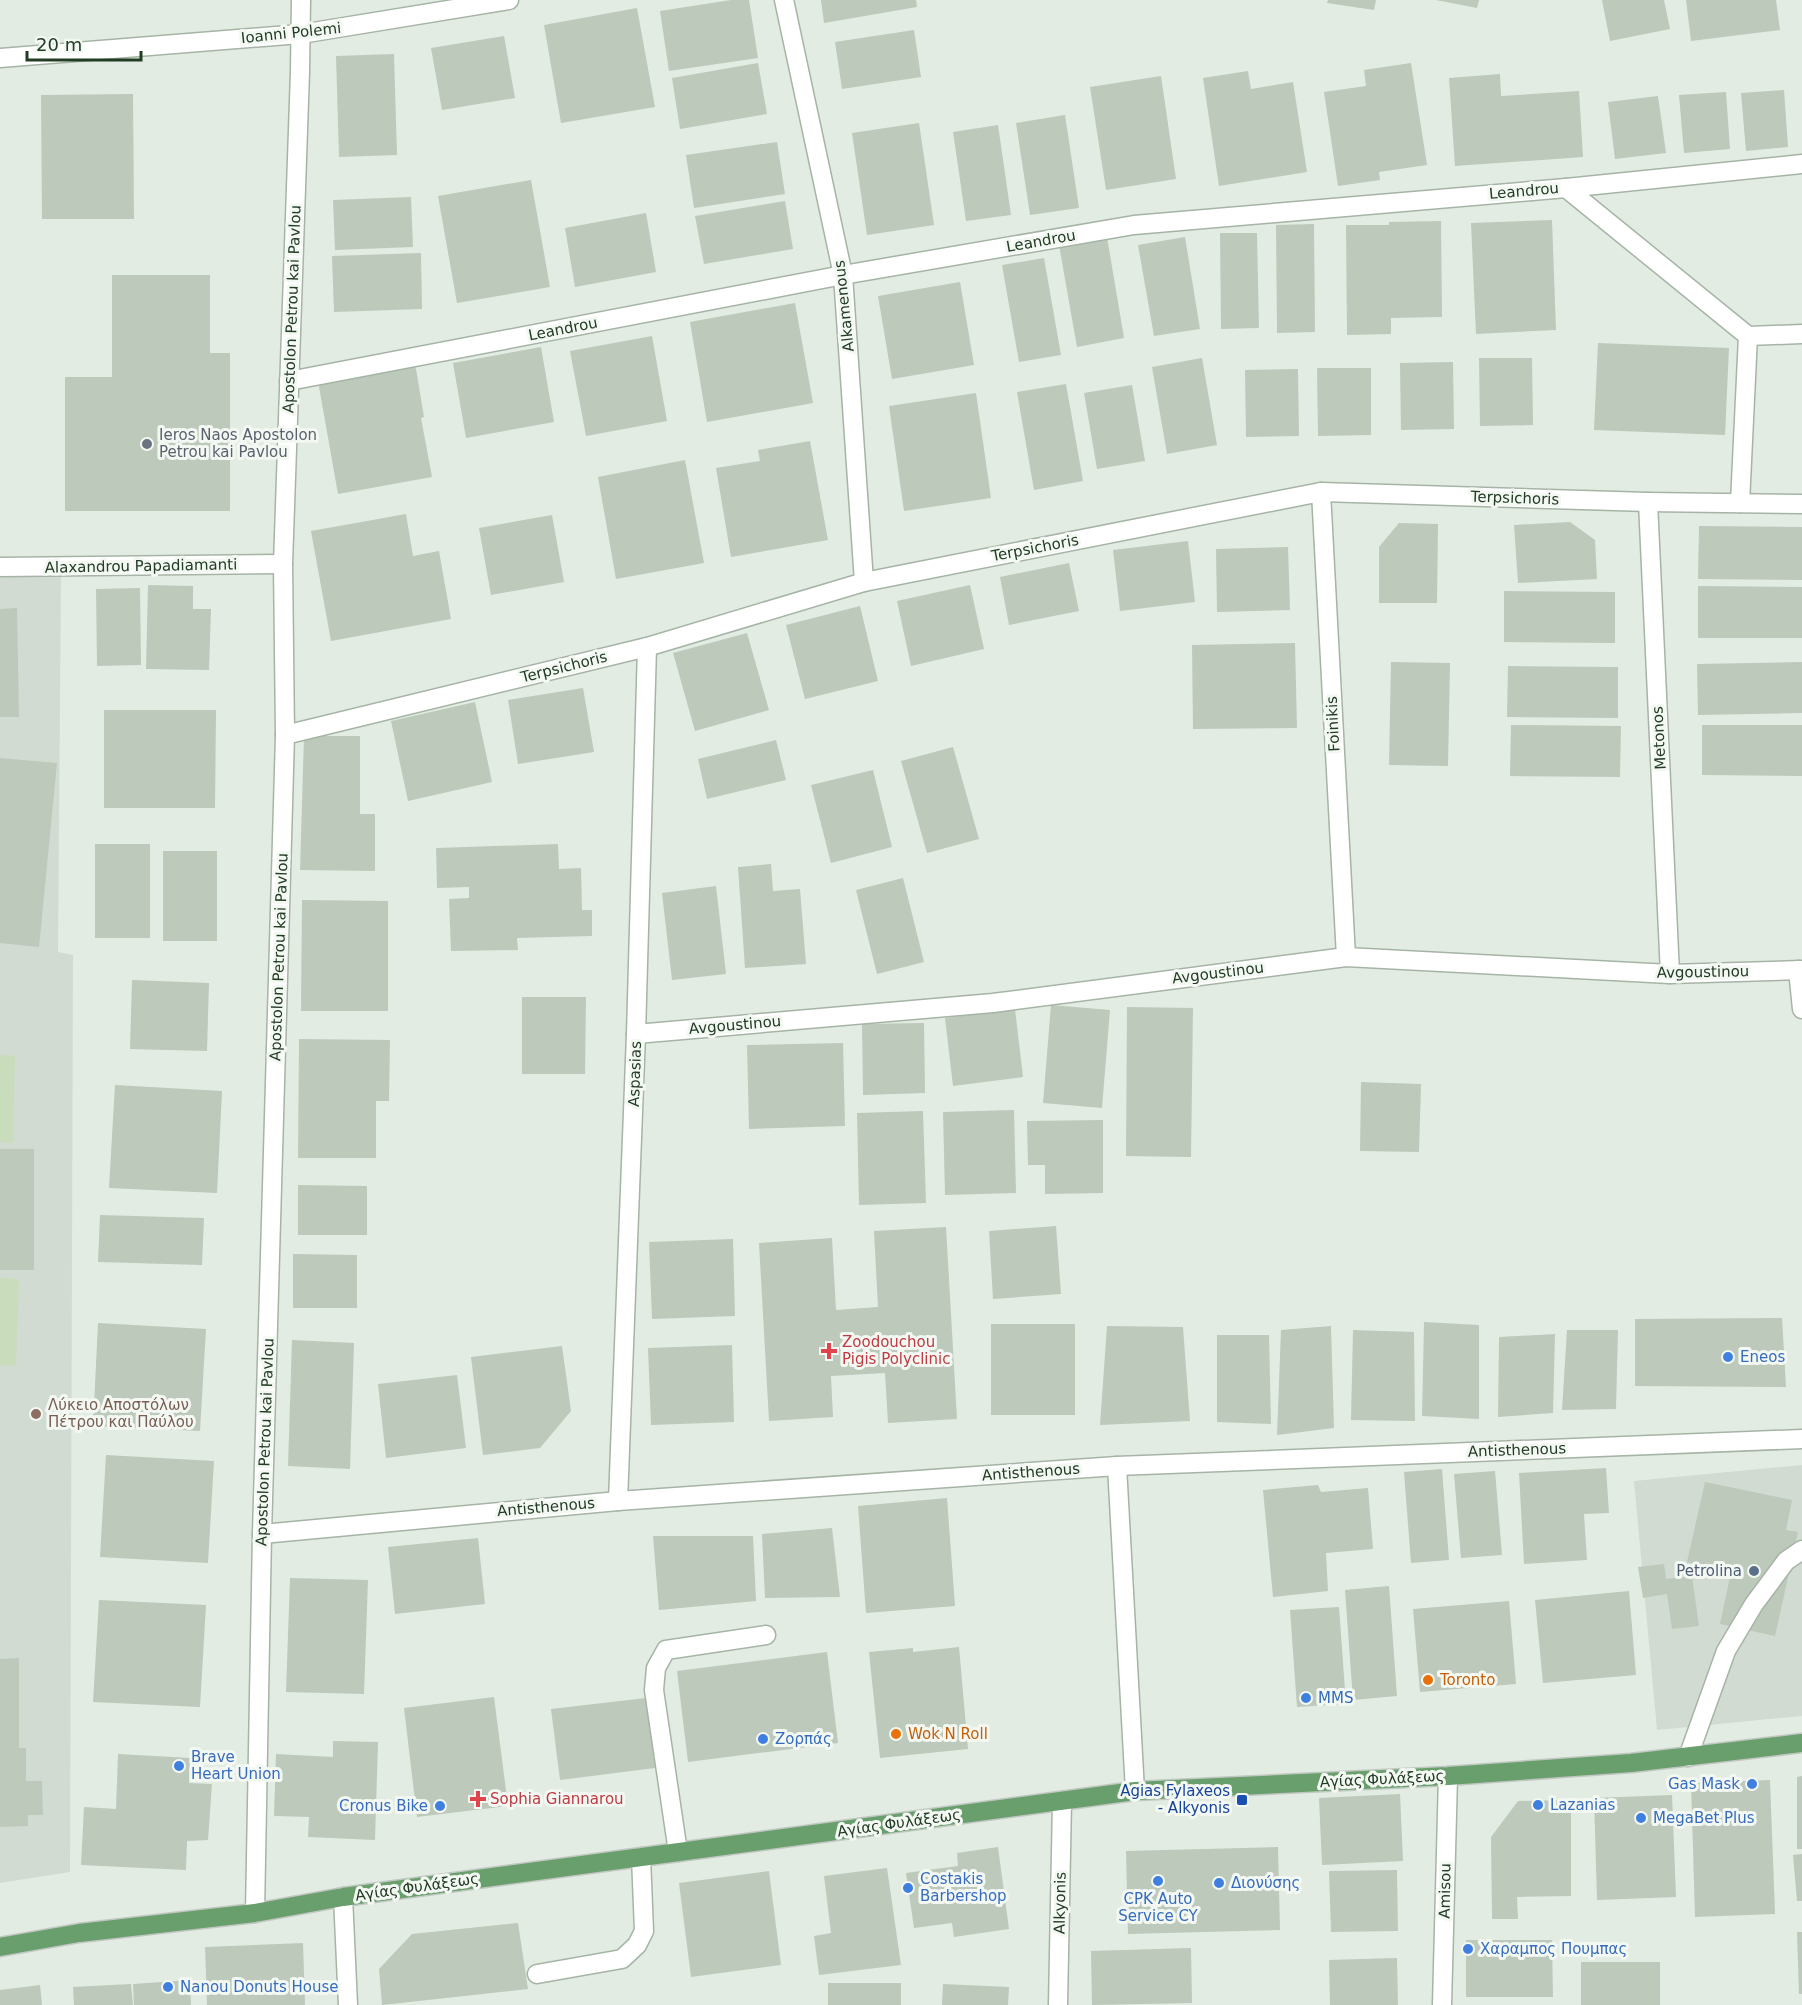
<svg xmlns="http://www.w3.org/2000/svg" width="1802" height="2005" font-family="'DejaVu Sans',sans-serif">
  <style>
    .built { fill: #d2dbd1 }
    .pitch { fill: #c9dcbc }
    .building { fill: #bcc9bb }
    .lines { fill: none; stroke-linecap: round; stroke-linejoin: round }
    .minor-casing { stroke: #a6b4a6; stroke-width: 21 }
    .major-casing { stroke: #c1c8c2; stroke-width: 21 }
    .minor { stroke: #fff; stroke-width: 18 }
    .major { stroke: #699f6d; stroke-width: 18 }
    .worship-dot { fill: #6b7280; stroke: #f4f8f3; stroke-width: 2 }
    .health-dot { fill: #e0444e; stroke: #f4f8f3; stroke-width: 2 }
    .shop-dot { fill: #3f7fe0; stroke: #f4f8f3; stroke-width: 2 }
    .education-dot { fill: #8d6e63; stroke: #f4f8f3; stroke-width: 2 }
    .service-dot { fill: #5c6f8a; stroke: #f4f8f3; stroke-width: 2 }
    .food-dot { fill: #e8710a; stroke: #f4f8f3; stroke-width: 2 }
    .transit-dot { fill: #1a4fb4; stroke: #f4f8f3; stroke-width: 2 }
    .labels { text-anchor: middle; stroke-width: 6; stroke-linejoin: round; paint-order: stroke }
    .street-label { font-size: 15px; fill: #233c25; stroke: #f4f8f3 }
    .worship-label { font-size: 15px; fill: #5b616d; stroke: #f4f8f3; text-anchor: start }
    .health-label { font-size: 15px; fill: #be3a42; stroke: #f4f8f3; text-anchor: start }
    .shop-label { font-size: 15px; fill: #366cbe; stroke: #f4f8f3; text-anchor: start }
    .education-label { font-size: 15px; fill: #785e54; stroke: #f4f8f3; text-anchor: start }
    .service-label { font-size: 15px; fill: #4e5e75; stroke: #f4f8f3; text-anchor: end }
    .food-label { font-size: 15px; fill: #c56008; stroke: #f4f8f3; text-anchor: start }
    .transit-label { font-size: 15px; fill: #164399; stroke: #f4f8f3; text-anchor: end }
  </style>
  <rect width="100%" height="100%" fill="#e3ece2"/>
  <g class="built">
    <path d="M0,573L61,575L58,952L73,955L70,1872L0,1883Z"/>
    <path d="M1802,1465V1716L1657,1730L1634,1481Z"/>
  </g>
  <g class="pitch">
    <path d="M0,1055L15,1056L13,1143L0,1142Z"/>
    <path d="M0,1278L19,1279L16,1366L0,1365Z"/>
  </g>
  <g class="building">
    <path d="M731,0H749L758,58L669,71L660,11Z"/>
    <path d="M821,0H916L917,7L824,23Z"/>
    <path d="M1328,0H1376L1374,10L1327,3Z"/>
    <path d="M1436,0H1479L1477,8Z"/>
    <path d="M1602,0H1664L1670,29L1610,41Z"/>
    <path d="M1686,0H1776L1780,30L1691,41Z"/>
    <path d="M637,8L655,107L561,123L544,25Z"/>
    <path d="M914,30L921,77L842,89L835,42Z"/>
    <path d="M504,36L515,98L442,110L431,48Z"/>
    <path d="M394,54L397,155L339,157L336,56Z"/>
    <path d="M758,63L767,114L680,129L672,78Z"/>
    <path d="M1411,63L1427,165L1379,172L1380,180L1338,186L1324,92L1366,86L1364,70Z"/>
    <path d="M1248,71L1251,89L1293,82L1307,172L1219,186L1203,78Z"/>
    <path d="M1500,74L1501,96L1579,91L1583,157L1455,166L1449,78Z"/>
    <path d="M1161,76L1176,179L1106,190L1090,87Z"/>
    <path d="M1784,90L1788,147L1746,151L1741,93Z"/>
    <path d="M1726,92L1730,149L1684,153L1679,95Z"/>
    <path d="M133,94L134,219H42L41,95Z"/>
    <path d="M1658,96L1666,153L1615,159L1608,102Z"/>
    <path d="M1065,115L1079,208L1030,215L1016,123Z"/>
    <path d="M919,123L934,225L867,235L852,133Z"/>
    <path d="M998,125L1011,215L966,221L953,132Z"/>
    <path d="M777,142L785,194L694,208L686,155Z"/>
    <path d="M531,180L550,287L457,303L438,196Z"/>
    <path d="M411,197L413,247L335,250L333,200Z"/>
    <path d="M785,201L793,249L704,264L695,216Z"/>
    <path d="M646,213L656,272L575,287L565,228Z"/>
    <path d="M1552,220L1556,330L1476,334L1471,223Z"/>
    <path d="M1441,221L1442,317L1391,318V334L1347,335L1346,225H1389V222Z"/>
    <path d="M1314,224L1315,332L1277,333L1276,225Z"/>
    <path d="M1220,233H1257L1259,328L1221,329Z"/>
    <path d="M1107,237L1124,338L1077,347L1059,245Z"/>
    <path d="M1185,237L1200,329L1154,336L1138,245Z"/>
    <path d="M421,253L422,309L334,312L332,256Z"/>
    <path d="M1044,258L1061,355L1019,362L1002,265Z"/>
    <path d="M112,275H210V353H230V511H65V377H112Z"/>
    <path d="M960,282L974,365L892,379L878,296Z"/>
    <path d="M795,303L813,403L707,422L690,322Z"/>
    <path d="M652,336L667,421L586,436L570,351Z"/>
    <path d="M1598,343L1729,348L1725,435L1594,430Z"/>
    <path d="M541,347L554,422L466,438L453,363Z"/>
    <path d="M1202,358L1217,445L1167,454L1152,367Z"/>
    <path d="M1479,358H1532L1533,425L1480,426Z"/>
    <path d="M1453,362L1454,429L1401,430L1400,363Z"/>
    <path d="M415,363L424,417L421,418L432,477L338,494L318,381Z"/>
    <path d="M1317,368H1371V435L1318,436Z"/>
    <path d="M1298,369L1299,436L1246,437L1245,370Z"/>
    <path d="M1066,384L1083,481L1034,490L1017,392Z"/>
    <path d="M1132,385L1145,461L1097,469L1084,393Z"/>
    <path d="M976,393L991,498L904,511L889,406Z"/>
    <path d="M810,441L828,540L731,557L716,468L760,461L758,450Z"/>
    <path d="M685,460L704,563L616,579L598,477Z"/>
    <path d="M406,514L413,556L439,551L451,619L331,641L311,531Z"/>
    <path d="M552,515L564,582L491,595L479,528Z"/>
    <path d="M1570,522L1595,540L1597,579L1518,583L1514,525Z"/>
    <path d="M1399,523L1438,524L1437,603H1379V547Z"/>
    <path d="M1699,526L1802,527V580L1698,579Z"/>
    <path d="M1188,541L1195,602L1120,611L1113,550Z"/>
    <path d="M1288,547L1290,610L1217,612L1216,549Z"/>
    <path d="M1069,563L1079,611L1009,625L1000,577Z"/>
    <path d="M148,585L193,586V609H211L209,670L146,669Z"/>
    <path d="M970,585L984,649L911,666L897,601Z"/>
    <path d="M1698,586L1802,587V638H1698Z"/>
    <path d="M140,588L141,665L97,666L96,589Z"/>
    <path d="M1504,591L1615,592V643L1504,642Z"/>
    <path d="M860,606L878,681L805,699L786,625Z"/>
    <path d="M17,608L19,717H0V609Z"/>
    <path d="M747,633L769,710L695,731L673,653Z"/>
    <path d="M1295,643L1297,728L1193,729L1192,645Z"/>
    <path d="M1391,662L1450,663L1448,766L1389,765Z"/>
    <path d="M1802,662V713L1698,715L1697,664Z"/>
    <path d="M1508,666L1618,667V718L1507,717Z"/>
    <path d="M583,688L594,752L518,764L508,700Z"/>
    <path d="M475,702L492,782L408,801L391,721Z"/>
    <path d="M104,710H216L215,808H104Z"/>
    <path d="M1511,725L1621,726L1620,777L1510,776Z"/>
    <path d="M1702,725H1802V776L1702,775Z"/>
    <path d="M304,736H360V814H375V871L300,870Z"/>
    <path d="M776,740L786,780L707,799L698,759Z"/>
    <path d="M953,747L979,839L927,853L901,761Z"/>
    <path d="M0,758L57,763L39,947L0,943Z"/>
    <path d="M873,770L892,847L831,863L811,785Z"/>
    <rect x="95" y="844" width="55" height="94"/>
    <path d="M558,844L559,869L581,868L582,910H592V936L517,938L518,950L451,951L449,899L469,898V887L437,888L436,848Z"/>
    <rect x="163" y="851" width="54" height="90"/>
    <path d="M771,864L773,891L800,889L806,964L745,968L738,867Z"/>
    <path d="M903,878L924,962L877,974L856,890Z"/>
    <path d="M716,886L726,974L672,980L662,893Z"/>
    <path d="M302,900L388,901V1011H301Z"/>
    <path d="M132,980L209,983L207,1051L130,1049Z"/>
    <path d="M522,997H586L585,1074H522Z"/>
    <path d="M1051,1005L1110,1010L1102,1108L1043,1103Z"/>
    <path d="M1127,1007L1193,1008L1191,1157L1126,1156Z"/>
    <path d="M1015,1009L1023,1077L953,1086L945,1018Z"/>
    <path d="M924,1023L925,1093L863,1095L862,1024Z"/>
    <path d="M299,1039L390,1040L389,1101H376V1158H298Z"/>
    <path d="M843,1043L845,1126L749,1129L747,1045Z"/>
    <path d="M1361,1082L1421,1084L1419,1152L1360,1151Z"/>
    <path d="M115,1085L222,1091L217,1193L109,1188Z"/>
    <path d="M1014,1110L1016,1193L945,1195L943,1112Z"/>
    <path d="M923,1111L926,1203L859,1205L857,1113Z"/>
    <path d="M1103,1120V1193L1045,1194V1165H1028L1027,1121Z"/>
    <rect x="0" y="1149" width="34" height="121"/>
    <path d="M298,1185L367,1186V1235H298Z"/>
    <path d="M100,1215L204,1218L202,1265L98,1262Z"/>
    <path d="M1056,1226L1061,1294L993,1299L989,1231Z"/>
    <path d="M946,1227L957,1419L888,1423L885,1373L831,1376L833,1417L769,1421L759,1243L832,1238L836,1310L878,1307L874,1231Z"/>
    <path d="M733,1239L735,1316L652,1319L649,1242Z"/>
    <path d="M293,1254L357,1255V1308H293Z"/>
    <path d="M1782,1318L1786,1387L1635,1386V1319Z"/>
    <path d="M1424,1322L1479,1325V1419L1422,1416Z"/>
    <path d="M98,1323L206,1329L200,1431L93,1426Z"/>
    <rect x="991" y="1324" width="84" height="91"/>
    <path d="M1107,1326L1183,1327L1190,1421L1100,1425Z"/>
    <path d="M1331,1326L1334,1428L1277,1435L1281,1330Z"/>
    <path d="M1353,1330L1414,1332L1415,1421L1351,1420Z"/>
    <path d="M1567,1330H1618L1616,1409L1562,1410Z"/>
    <path d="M1555,1334L1553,1413L1498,1417L1499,1337Z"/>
    <path d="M1217,1335H1269L1271,1424L1217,1422Z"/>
    <path d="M292,1340L354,1343L350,1469L288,1466Z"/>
    <path d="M732,1345L734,1422L651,1425L648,1348Z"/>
    <path d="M562,1346L571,1411L540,1448L483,1455L471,1357Z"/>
    <path d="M457,1375L466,1448L386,1458L378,1384Z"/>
    <path d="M106,1455L214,1461L208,1563L100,1557Z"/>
    <path d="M1606,1468L1609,1513L1584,1514L1587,1560L1524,1564L1519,1473Z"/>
    <path d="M1442,1469L1449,1560L1411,1563L1404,1472Z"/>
    <path d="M1495,1471L1502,1555L1461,1558L1454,1474Z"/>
    <path d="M1705,1482L1792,1500L1786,1530L1798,1532L1775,1636L1720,1624L1731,1572L1687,1562Z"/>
    <path d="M1318,1485L1321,1492L1368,1488L1373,1549L1326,1553L1328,1591L1273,1597L1263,1490Z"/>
    <path d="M947,1498L955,1606L866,1613L858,1506Z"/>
    <path d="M832,1528L840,1597L765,1598L762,1534Z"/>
    <path d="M653,1536H753L756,1601L659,1610Z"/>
    <path d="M478,1538L485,1604L395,1614L388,1547Z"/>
    <path d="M1664,1564L1666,1579L1692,1576L1699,1626L1672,1629L1667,1594L1643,1598L1638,1567Z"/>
    <path d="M290,1578L368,1580L364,1694L286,1692Z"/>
    <path d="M1389,1586L1397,1696L1353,1700L1345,1590Z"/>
    <path d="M1629,1591L1636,1675L1543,1683L1535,1600Z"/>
    <path d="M99,1600L206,1605L200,1707L93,1702Z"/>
    <path d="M1509,1601L1516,1684L1420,1692L1413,1609Z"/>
    <path d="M1339,1607L1346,1704L1297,1707L1290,1610Z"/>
    <path d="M959,1647L968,1749L880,1758L869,1652L913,1648V1652Z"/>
    <path d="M827,1652L838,1743L688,1762L677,1671Z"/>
    <path d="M19,1658V1748H26V1781H42L43,1815H28V1826L0,1827V1659Z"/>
    <path d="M494,1697L508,1806L417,1817L404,1708Z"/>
    <path d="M646,1698L655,1768L560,1780L551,1709Z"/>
    <path d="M333,1741L378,1742L375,1840L308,1837L309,1817L274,1816L276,1754L333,1757Z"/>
    <path d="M118,1754L190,1758L189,1783L212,1784L208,1840L187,1841L186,1870L81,1865L84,1807L116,1809Z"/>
    <path d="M1802,1776V1849H1797V1777Z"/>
    <path d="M1770,1780L1775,1914L1695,1917L1691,1783Z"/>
    <path d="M1400,1794L1403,1861L1322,1865L1319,1798Z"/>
    <path d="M1672,1795L1676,1897L1597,1900L1594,1798Z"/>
    <path d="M1571,1800V1896L1517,1897L1518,1919H1492L1491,1837L1518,1801Z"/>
    <path d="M998,1847L1009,1929L954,1937L952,1923L914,1928L906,1873L958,1866L957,1853Z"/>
    <path d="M1278,1847L1280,1930L1128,1934L1126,1851Z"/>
    <path d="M1802,1854V1901H1797L1793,1855Z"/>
    <path d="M887,1868L901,1965L819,1975L814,1936L831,1933L824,1876Z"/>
    <path d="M1397,1870L1398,1931L1331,1932L1329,1871Z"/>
    <path d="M769,1871L781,1965L691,1977L679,1883Z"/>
    <path d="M518,1923L528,1989L382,2005L379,1969L412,1934Z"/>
    <path d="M1797,1932H1802V1994H1799Z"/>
    <path d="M1466,1940H1552L1553,1997H1466Z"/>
    <path d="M303,1943L305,2005H207L205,1947Z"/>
    <path d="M1191,1948L1192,2003L1092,2005L1091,1951Z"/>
    <path d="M1397,1958L1398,2005H1330L1329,1960Z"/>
    <rect x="1581" y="1962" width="79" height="43"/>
    <path d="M190,1980L191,2005H134L133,1984Z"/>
    <rect x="828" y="1983" width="73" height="22"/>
    <path d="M131,1984L133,2005H74L73,1987Z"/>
    <path d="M943,1984L1009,1987L1008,2005H942Z"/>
    <path d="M40,1985L42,2005H0V1990Z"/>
  </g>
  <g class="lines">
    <defs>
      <g id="minor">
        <path d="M784,0L843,275L864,582"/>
        <path d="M0,58L301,34L509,0"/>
        <path d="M1566,188L1748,336L1802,334"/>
        <path d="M289,381L843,275L1134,225L1566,188L1802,164"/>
        <path d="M1321,492L1346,957"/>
        <path d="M1648,502L1670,974"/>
        <path d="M1740,503L1748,336"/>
        <path d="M0,567L283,564"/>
        <path d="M285,735L647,647L864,582L1321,492L1648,502L1802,504"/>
        <path d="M1798,970L1802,1009"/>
        <path d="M636,1034L993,1003L1346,957L1670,974L1802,970"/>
        <path d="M1117,1466L1135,1791"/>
        <path d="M618,1501L636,1034L647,647"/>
        <path d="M262,1534L618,1501L1117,1466L1802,1439"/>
        <path d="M1688,1757L1726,1651L1754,1604L1786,1561L1802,1550"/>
        <path d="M678,1852L654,1690L656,1668L666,1650L766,1635"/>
        <path d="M343,1897L348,2005"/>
        <path d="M255,1913L262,1534L285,735L283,564L300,72L301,0"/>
        <path d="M537,1974L622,1959L637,1945L644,1931L641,1857"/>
        <path d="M1058,2005L1062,1801"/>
        <path d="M1442,2005L1448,1776"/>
      </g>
      <path id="major" d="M0,1947L79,1933L255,1913L343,1897L1135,1791L1448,1776L1631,1763L1802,1743"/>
    </defs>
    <use href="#minor" class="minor-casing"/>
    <use href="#major" class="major-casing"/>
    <use href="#minor" class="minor"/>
    <use href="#major" class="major"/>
  </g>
  <circle class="worship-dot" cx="147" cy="444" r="6"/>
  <g class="health-dot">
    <path d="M826 1342h6v6h6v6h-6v6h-6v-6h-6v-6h6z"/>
    <path d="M475 1790h6v6h6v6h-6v6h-6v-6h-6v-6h6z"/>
  </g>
  <g class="shop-dot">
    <circle cx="1728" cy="1357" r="6"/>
    <circle cx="1306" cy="1698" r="6"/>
    <circle cx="763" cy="1739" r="6"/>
    <circle cx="179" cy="1766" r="6"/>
    <circle cx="1752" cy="1784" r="6"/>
    <circle cx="1538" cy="1805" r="6"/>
    <circle cx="440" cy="1806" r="6"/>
    <circle cx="1641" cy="1818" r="6"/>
    <circle cx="1158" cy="1881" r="6"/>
    <circle cx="1219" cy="1883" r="6"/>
    <circle cx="908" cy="1888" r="6"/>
    <circle cx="1468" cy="1949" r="6"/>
    <circle cx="168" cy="1987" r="6"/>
  </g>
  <circle class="education-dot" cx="36" cy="1414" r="6"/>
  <circle class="service-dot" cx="1754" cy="1571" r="6"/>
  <g class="food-dot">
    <circle cx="1428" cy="1680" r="6"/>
    <circle cx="896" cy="1734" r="6"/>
  </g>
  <rect class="transit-dot" x="1236" y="1794" width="12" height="12" rx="3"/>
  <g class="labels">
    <g class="street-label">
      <text transform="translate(291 33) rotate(-6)" y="5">Ioanni Polemi</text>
      <text transform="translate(1524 191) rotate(-5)" y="5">Leandrou</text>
      <text transform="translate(1041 241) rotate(-10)" y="5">Leandrou</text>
      <text transform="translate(844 306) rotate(-96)" y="5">Alkamenous</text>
      <text transform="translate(292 309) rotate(-88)" y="5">Apostolon Petrou kai Pavlou</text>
      <text transform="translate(563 329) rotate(-11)" y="5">Leandrou</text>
      <text transform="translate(1515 498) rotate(2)" y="5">Terpsichoris</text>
      <text transform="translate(1035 548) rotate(-11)" y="5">Terpsichoris</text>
      <text transform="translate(141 566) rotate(-1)" y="5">Alaxandrou Papadiamanti</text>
      <text transform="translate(564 667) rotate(-14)" y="5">Terpsichoris</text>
      <text transform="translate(1333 724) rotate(-93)" y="5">Foinikis</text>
      <text transform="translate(1659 738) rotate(-93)" y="5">Metonos</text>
      <text transform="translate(279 957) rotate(-88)" y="5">Apostolon Petrou kai Pavlou</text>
      <text transform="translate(1703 972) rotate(-1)" y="5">Avgoustinou</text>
      <text transform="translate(1218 973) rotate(-7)" y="5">Avgoustinou</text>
      <text transform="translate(735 1025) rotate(-5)" y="5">Avgoustinou</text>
      <text transform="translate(635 1074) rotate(-88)" y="5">Aspasias</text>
      <text transform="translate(265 1442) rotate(-88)" y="5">Apostolon Petrou kai Pavlou</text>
      <text transform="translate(1517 1450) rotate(-2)" y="5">Antisthenous</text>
      <text transform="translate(1031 1472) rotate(-4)" y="5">Antisthenous</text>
      <text transform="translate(546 1507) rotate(-5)" y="5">Antisthenous</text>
      <text transform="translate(1382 1779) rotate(-3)" y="5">Αγίας Φυλάξεως</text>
      <text transform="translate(899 1823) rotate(-8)" y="5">Αγίας Φυλάξεως</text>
      <text transform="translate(417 1887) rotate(-8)" y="5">Αγίας Φυλάξεως</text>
      <text transform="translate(1445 1891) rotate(-89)" y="5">Amisou</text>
      <text transform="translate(1060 1903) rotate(-89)" y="5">Alkyonis</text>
    </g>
    <g class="worship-label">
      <text x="159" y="440">Ieros Naos Apostolon<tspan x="159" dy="17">Petrou kai Pavlou</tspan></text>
    </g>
    <g class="health-label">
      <text x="842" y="1347">Zoodouchou<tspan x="842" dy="17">Pigis Polyclinic</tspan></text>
      <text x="490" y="1804">Sophia Giannarou</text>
    </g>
    <g class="shop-label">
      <text x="1740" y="1362">Eneos</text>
      <text x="1318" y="1703">MMS</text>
      <text x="775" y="1744">Ζορπάς</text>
      <text x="191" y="1762">Brave<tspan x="191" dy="17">Heart Union</tspan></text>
      <text x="1740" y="1789" text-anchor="end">Gas Mask</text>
      <text x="1550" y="1810">Lazanias</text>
      <text x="428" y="1811" text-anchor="end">Cronus Bike</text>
      <text x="1653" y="1823">MegaBet Plus</text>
      <text x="920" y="1884">Costakis<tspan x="920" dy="17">Barbershop</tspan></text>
      <text x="1231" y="1888">Διονύσης</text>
      <text x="1158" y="1904" text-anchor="middle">CPK Auto<tspan x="1158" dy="17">Service CY</tspan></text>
      <text x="1480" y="1954">Χαραμπος Πουμπας</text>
      <text x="180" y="1992">Nanou Donuts House</text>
    </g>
    <g class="education-label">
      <text x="48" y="1410">Λύκειο Αποστόλων<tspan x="48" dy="17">Πέτρου και Παύλου</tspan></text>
    </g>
    <g class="service-label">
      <text x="1742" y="1576">Petrolina</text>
    </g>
    <g class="food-label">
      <text x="1440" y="1685">Toronto</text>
      <text x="908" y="1739">Wok N Roll</text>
    </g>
    <g class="transit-label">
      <text x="1230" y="1796">Agias Fylaxeos<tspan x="1230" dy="17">- Alkyonis</tspan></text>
    </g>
  </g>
  <path d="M27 51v9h114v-9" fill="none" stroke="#233c25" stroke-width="3"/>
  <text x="36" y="51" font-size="18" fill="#233c25" stroke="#f4f8f3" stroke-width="4.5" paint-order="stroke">20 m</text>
</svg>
